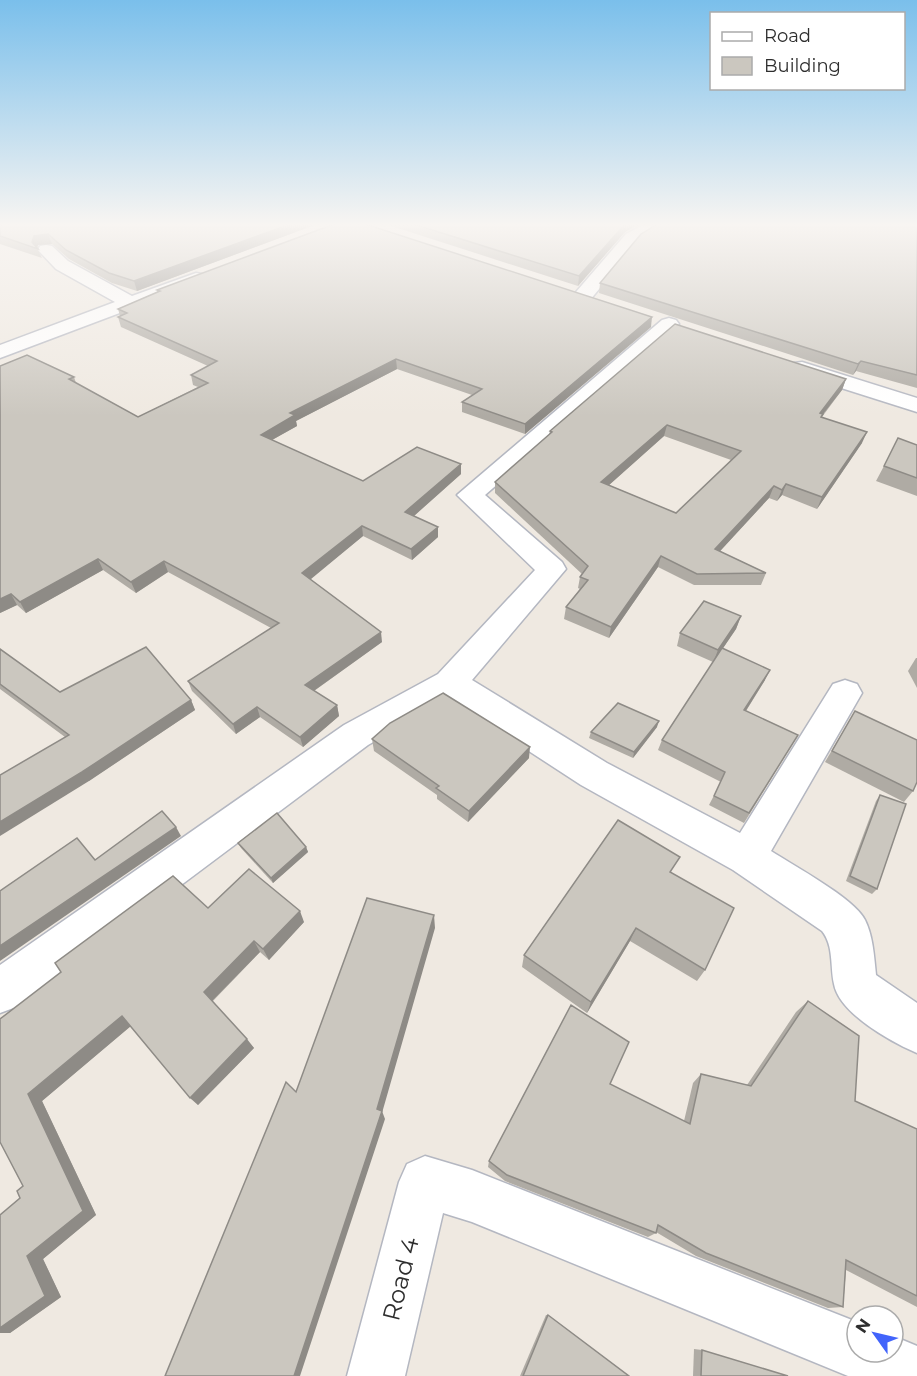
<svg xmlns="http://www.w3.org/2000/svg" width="917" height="1376" font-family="Montserrat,sans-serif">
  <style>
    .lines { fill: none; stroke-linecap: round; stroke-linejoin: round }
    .minor-casing { stroke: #b4b7c1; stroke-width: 3 }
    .minor { fill: #fff; fill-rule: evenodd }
    .wall { fill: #afaba4; fill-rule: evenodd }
    .shaded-wall { fill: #8e8b86 }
    .building { fill: #cbc7bf; stroke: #8e8b86; stroke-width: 1.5; fill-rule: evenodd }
    .labels { text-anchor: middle; stroke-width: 4.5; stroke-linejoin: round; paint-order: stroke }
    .near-street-label { font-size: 24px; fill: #2e2e2e; stroke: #fff }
  </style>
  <rect width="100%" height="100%" fill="#efe9e1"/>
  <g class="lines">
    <defs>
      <g id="minor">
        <path d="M647,223H667L638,242L590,300H576L574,296L576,292L626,234Z"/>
        <path d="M46,245L52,246L68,261L132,296L196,273L202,274L205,278L202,282L0,358V345L115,302L56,269L38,250L40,246Z"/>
        <path d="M669,318L676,320L679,324L676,328L485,495L562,562L566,569L472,680L607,763L740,833L833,684L845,680L857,684L862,693L771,851C794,866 854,898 865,920C873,936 874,956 876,975L917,1003V1053C891,1042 839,1013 834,984C830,966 834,946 822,931L733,870L581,785L449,699L368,745L69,969L16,1007L0,1013V965L344,725L438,674L535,570L457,495L662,320Z"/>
        <path d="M802,362L917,398V412L794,373L791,368L794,363Z"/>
        <path d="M425,1156L472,1170L857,1322V1352H893V1336L917,1346V1376H848L472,1222L443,1213L405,1376H347L399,1182L407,1164Z"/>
      </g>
    </defs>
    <use href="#minor" class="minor-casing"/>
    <use href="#minor" class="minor"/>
  </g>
  <g class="wall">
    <path d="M5,223H320L137,291L112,283L69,259L52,244L38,245L37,248L42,258L0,244V225Z"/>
    <path d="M382,223H642L625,232L578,286Z"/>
    <path d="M917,223V388L856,371L853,375L599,293L600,283Z"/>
    <path d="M157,290L651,327L525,434L462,412V402L472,395L397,369L296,421L297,426L272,440L363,481L461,474L414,516L438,537L412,560L363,536L310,579L382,642L314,691L337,705L339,716L303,747L260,717L236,734L192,691L188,681L271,628L168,572L136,593L103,570L26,613L17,605L0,613V366L74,377L76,383L138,417L198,387L193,385L191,375L208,366L121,327L118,317L120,316L118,309L157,292Z"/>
    <path d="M846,379L842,390L822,417L862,443L817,509L782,495L777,501L769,498L720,551L766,573L761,585H694L658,567L609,638L564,619L566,607L580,589L578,588L580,577L582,574L495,493V482L549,435L550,431ZM664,436L731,460L676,513L609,485Z"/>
    <path d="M917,445V496L876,481L884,466Z"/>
    <path d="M741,616L736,629L723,648L765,680L746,711L798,735L744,823L709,805L721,782L658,750L662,740L713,662L677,646L680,633Z"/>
    <path d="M0,649L60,692L191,700L195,710L89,781L65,737L0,689Z"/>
    <path d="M916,658H917V688L908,671Z"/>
    <path d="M855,711L913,791L904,802L825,762Z"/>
    <path d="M657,727L633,758L589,738L591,732Z"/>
    <path d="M372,739L529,758L468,822L437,799V795L374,751Z"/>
    <path d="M880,795L877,889L872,894L846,881L876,801Z"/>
    <path d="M238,843L306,847L308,852L273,883L241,848Z"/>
    <path d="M671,873L705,970L697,981L630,941L587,1013L522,967L524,955Z"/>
    <path d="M208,908L304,922L269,960L260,952L212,1002L254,1048L198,1105L131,1026L42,1101L96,1215L43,1259L61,1297L10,1333H0V1215L20,1198L23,1186L0,1142Z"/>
    <path d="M808,1001L855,1101L917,1129V1307L846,1270L843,1307L828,1308L696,1256L656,1232V1233L648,1237L505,1181L488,1167L489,1161L610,1084L684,1121L693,1083L701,1074L747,1085L796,1012Z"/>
    <path d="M546,1315H548L629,1376H520Z"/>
    <path d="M694,1349L702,1350L788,1376H693Z"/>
  </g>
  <g class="shaded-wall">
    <path d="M293,223H320L137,291L134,281Z"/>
    <path d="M626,223H642L625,232L578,286L579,276Z"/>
    <path d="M48,234L52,244L38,245L37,248L32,242L34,236Z"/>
    <path d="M652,317L651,327L525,434V424Z"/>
    <path d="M396,359L397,369L296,421L297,426L263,445L261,435L290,413Z"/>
    <path d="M861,361L856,371L853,375L858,364Z"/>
    <path d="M846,379L842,390L823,414L818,425L820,413Z"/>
    <path d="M667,425L664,436L599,494L601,482Z"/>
    <path d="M867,432L862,443L817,509L822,497Z"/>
    <path d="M461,464V474L406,523L405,512Z"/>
    <path d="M786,484L782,495L777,501L782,490Z"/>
    <path d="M774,486L769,498L711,561L715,549Z"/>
    <path d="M362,526L363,536L305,584L302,573Z"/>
    <path d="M438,527V537L412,560L411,549Z"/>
    <path d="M661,556L658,567L609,638L611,627Z"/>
    <path d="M98,559L103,570L26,613L20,602Z"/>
    <path d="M164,561L168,572L136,593L131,582Z"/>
    <path d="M11,594L17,605L0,613V599Z"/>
    <path d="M741,616L736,629L713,663L718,650Z"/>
    <path d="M381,632L382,642L308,695L305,685Z"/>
    <path d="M770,670L765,680L740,720L744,710Z"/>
    <path d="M191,700L195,710L89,781L0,836V822Z"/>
    <path d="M337,705L339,716L303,747L300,737Z"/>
    <path d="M257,707L260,717L236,734L233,724Z"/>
    <path d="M659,721L657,727L633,758L634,752Z"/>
    <path d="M530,747L529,758L468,822L469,811Z"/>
    <path d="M176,827L181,836L0,961V946Z"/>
    <path d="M306,847L308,852L273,883L271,878Z"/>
    <path d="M300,911L304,922L269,960L263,949Z"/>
    <path d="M434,915L435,928L382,1113V1111L385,1119L300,1376H294L377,1109Z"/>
    <path d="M636,928L630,941L587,1013L591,1002Z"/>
    <path d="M254,941L260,952L211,1002L204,992Z"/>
    <path d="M122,1016L132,1025L42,1101L96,1215L43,1259L61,1297L10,1333H0V1328L27,1256L28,1094Z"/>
    <path d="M247,1039L254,1048L198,1105L190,1098Z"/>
  </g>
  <g class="building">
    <path d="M5,223H293L134,281L109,273L66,250L48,234L34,236L32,242L38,249L0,236V225Z"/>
    <path d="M337,223H362L652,317L525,424L462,402L482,389L396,359L290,413L295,415L261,435L363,481L417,447L461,464L405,512L438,527L411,549L362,526L302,573L381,632L305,685L337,705L300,737L257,707L233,724L188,681L279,623L164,561L131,582L98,559L20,602L11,594L0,599V366L27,355L74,377L69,379L138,417L208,383L191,375L217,361L118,317L127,313L118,309L160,291L157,290Z"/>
    <path d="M410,223H626L579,276Z"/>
    <path d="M659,223H917V375L861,361L858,364L600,283L641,234Z"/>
    <path d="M675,324L846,379L820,413L823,414L821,417L867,432L822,497L786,484L782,490L774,486L715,549L766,573L697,574L661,556L611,627L566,607L588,580L580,577L588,566L495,482L552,432L550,431ZM667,425L741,451L676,513L601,482Z"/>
    <path d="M898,438L917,445V478L884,466Z"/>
    <path d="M704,601L741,616L718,650L680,633Z"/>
    <path d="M146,647L191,700L82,772L0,822V775L69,735L0,684V649L60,692Z"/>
    <path d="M722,648L770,670L744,710L798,735L749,813L714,796L725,772L662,740Z"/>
    <path d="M443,693L530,747L469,811L436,788L439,786L372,739L390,723Z"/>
    <path d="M618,703L659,721L634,752L591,732Z"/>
    <path d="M855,711L917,740V782L913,791L832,751Z"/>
    <path d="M880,795L906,804L877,889L850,876Z"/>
    <path d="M162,811L176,827L0,946V891L77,838L95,860Z"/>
    <path d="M277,813L306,847L271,878L238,843Z"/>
    <path d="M618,820L680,857L670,872L734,908L705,970L636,928L591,1002L524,955Z"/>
    <path d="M249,869L300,911L263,949L254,941L204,992L247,1039L190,1098L122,1016L28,1094L83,1211L27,1256L45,1296L0,1328V1215L20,1198L17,1191L23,1186L0,1142V1019L61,972L55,963L173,876L208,908Z"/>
    <path d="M367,898L434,915L377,1109L382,1111L294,1376H165L286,1082L296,1092Z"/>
    <path d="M808,1001L859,1036L855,1101L917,1129V1296L846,1260L843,1307L706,1253L658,1225L656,1233L507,1175L489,1161L571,1005L629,1042L610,1084L690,1124L701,1074L751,1086Z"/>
    <path d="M548,1315L629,1376H523Z"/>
    <path d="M702,1350L788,1376H701Z"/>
  </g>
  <linearGradient id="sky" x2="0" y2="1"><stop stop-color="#7abfeb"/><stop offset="0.54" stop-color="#f8f5f2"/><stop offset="1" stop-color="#f8f5f2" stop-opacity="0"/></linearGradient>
  <rect width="917" height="416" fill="url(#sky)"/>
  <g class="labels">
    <g class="near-street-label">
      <text transform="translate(401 1279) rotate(-76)" y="8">Road 4</text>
    </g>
  </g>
  <rect x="710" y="12" width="195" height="78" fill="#ffffff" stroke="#ababab" stroke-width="1.5"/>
  <rect x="722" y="32" width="30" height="9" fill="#ffffff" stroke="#ababab" stroke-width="1.5"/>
  <text x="764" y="42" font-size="18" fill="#2e2e2e">Road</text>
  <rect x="722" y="57" width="30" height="18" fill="#cbc7bf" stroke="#ababab" stroke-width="1.5"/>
  <text x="764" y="72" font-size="18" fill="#2e2e2e">Building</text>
  <g transform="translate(875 1334) rotate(304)"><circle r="28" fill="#ffffff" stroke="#ababab" stroke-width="1.5"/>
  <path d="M0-4.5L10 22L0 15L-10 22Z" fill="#4264fb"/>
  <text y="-9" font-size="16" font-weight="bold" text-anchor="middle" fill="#2e2e2e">N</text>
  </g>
</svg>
